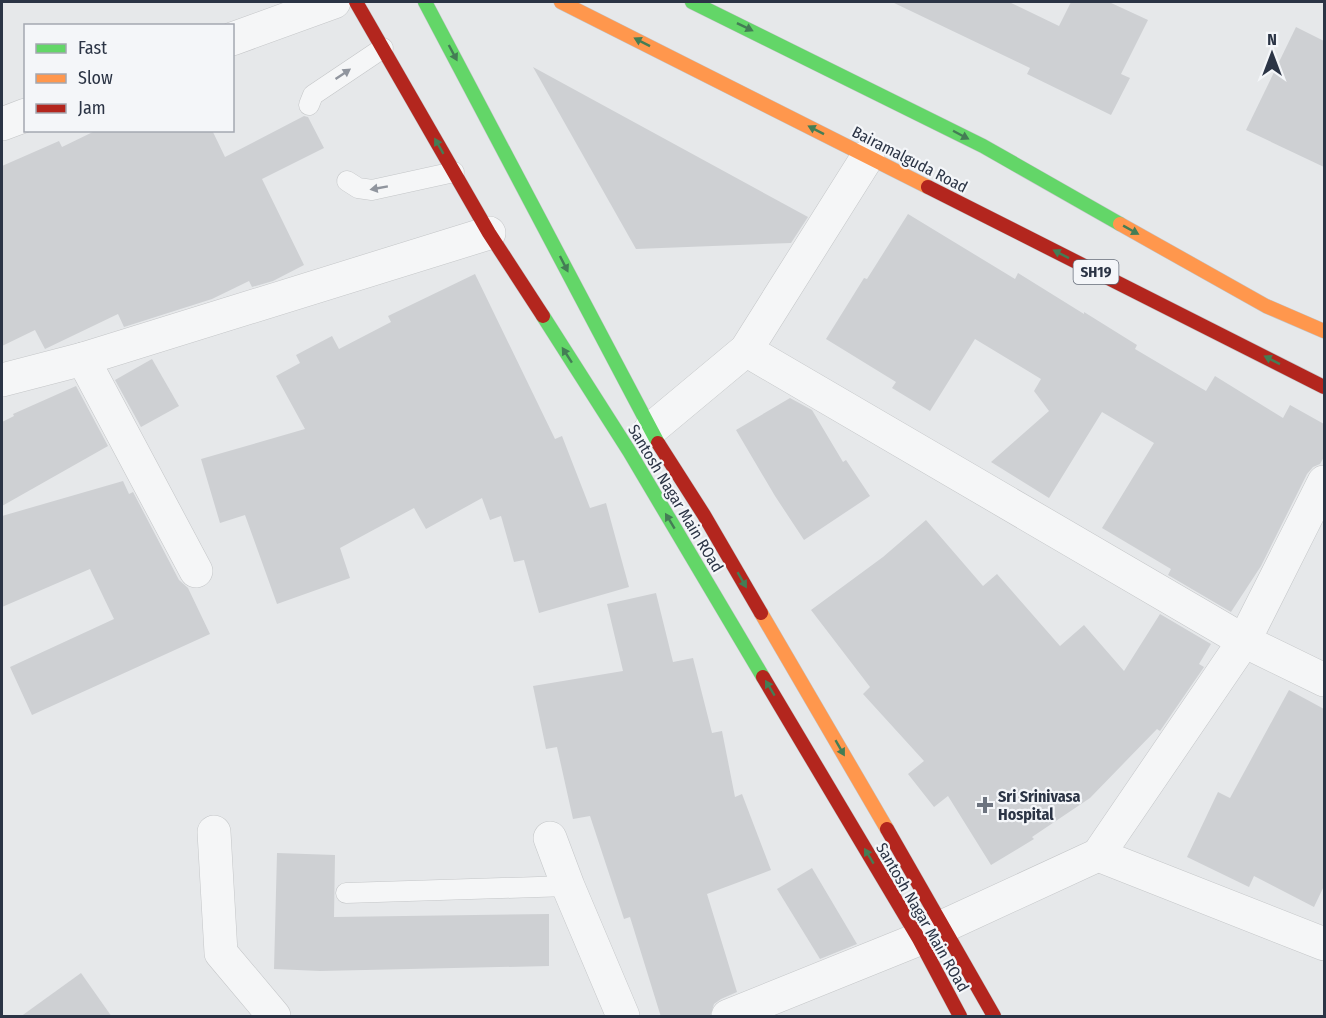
<svg xmlns="http://www.w3.org/2000/svg" width="1326" height="1018" font-family="'Fira Sans Condensed',sans-serif">
  <style>
    .building { fill: #ced0d3 }
    .lines { fill: none; stroke-linecap: round; stroke-linejoin: round }
    .lane-casing { stroke: #c4c6c8; stroke-width: 21 }
    .street-casing { stroke: #c4c6c8; stroke-width: 34 }
    .fast-casing { stroke: #c2c5c8; stroke-width: 15 }
    .slow-casing { stroke: #c2c5c8; stroke-width: 15 }
    .jam-casing { stroke: #c2c5c8; stroke-width: 15 }
    .lane { stroke: #f5f6f7; stroke-width: 20 }
    .street { stroke: #f5f6f7; stroke-width: 33 }
    .fast { stroke: #63d668; stroke-width: 14 }
    .slow { stroke: #ff974d; stroke-width: 14 }
    .jam { stroke: #b3261e; stroke-width: 14 }
    .oneway { fill: #447d55 }
    .oneway2 { fill: #90959e }
    .poi-dot { fill: #6c737f; stroke: #f4f6f9; stroke-width: 2 }
    .labels { text-anchor: middle; stroke-width: 4.5; stroke-linejoin: round; paint-order: stroke }
    .shield { fill: #f4f6f9; stroke: #676e7b; stroke-width: 1.5 }
    .shield-label { font-size: 15px; font-weight: bold; fill: #2b3445 }
    .street-label { font-size: 16px; fill: #2b3445; stroke: #f4f6f9 }
    .poi-label { font-size: 16px; font-weight: bold; fill: #2b3445; stroke: #f4f6f9; text-anchor: start }
  </style>
  <rect width="100%" height="100%" fill="#e6e8ea"/>
  <g class="building">
    <path d="M892,2H1009L1059,26L1071,2H1109L1148,20L1121,74L1130,78L1111,115L1027,74L1030,68Z"/>
    <path d="M1296,27L1324,41V167L1246,130Z"/>
    <path d="M533,67L808,217L791,243L636,249Z"/>
    <path d="M304,116L308,117L324,148L262,179L304,265L273,281L252,287L249,281L212,299L124,327L118,314L45,349L35,330L2,346V166L59,141L62,147L97,130H212L225,157Z"/>
    <path d="M908,214L1015,279L1018,273L1084,314V312L1137,345L1135,349L1206,391L1215,376L1283,418L1290,405L1324,424V457L1320,464L1313,467L1307,474L1261,566L1231,612L1168,575L1171,569L1102,528L1154,443L1102,412L1049,498L991,462L1049,411L1034,391L1041,379L975,339L930,411L892,388L896,382L826,339L864,278L867,279Z"/>
    <path d="M475,274L555,439L562,436L590,508L606,503L629,587L539,613L524,560L514,562L501,516L490,520L482,498L426,529L414,508L340,548L350,578L277,604L245,515L220,523L201,459L305,429L276,376L300,363L296,355L332,336L339,349L391,322L388,316Z"/>
    <path d="M152,359L179,406L141,427L115,380Z"/>
    <path d="M76,386L108,446L2,506V422L14,416L13,414Z"/>
    <path d="M790,398L812,410L843,462L846,460L870,496L804,540L775,496L736,430Z"/>
    <path d="M123,481L129,494L133,492L179,580L188,588L210,634L32,715L10,667L114,619L90,569L2,607V516Z"/>
    <path d="M926,520L983,586L997,574L1060,646L1084,625L1124,671L1160,614L1211,644L1199,664L1204,667L1160,731L1157,729L1090,798L1032,837L1034,839L991,865L948,796L934,807L908,774L924,761L863,694L870,687L811,610L883,557Z"/>
    <path d="M656,593L673,662L693,658L712,733L722,731L735,797L742,794L771,870L707,894L737,992L721,999L714,1004L710,1017H661L630,917L624,919L590,816L573,819L557,747L546,749L533,686L623,671L607,604Z"/>
    <path d="M1289,690L1324,709V886L1314,907L1254,876L1249,887L1187,857L1218,792L1230,798Z"/>
    <path d="M277,853L335,855L334,917L549,914V966L320,971L274,969Z"/>
    <path d="M812,868L857,944L820,959L777,889Z"/>
    <path d="M81,973L112,1017H20Z"/>
  </g>
  <g class="lines">
    <defs>
      <g id="lane">
        <path d="M309,105L313,95L383,48"/>
        <path d="M347,181L358,188L372,190L454,172"/>
        <path d="M346,893L568,886"/>
      </g>
      <g id="street">
        <path d="M232,39L334,2"/>
        <path d="M2,124L26,115"/>
        <path d="M746,350L1244,641L1324,680"/>
        <path d="M83,359L196,571"/>
        <path d="M2,380L83,359L489,233"/>
        <path d="M650,430L746,350L868,156"/>
        <path d="M214,832L221,953L274,1016"/>
        <path d="M550,838L568,886L623,1016"/>
        <path d="M1098,855L1324,944"/>
        <path d="M728,1016L919,939L944,926L1098,855L1244,641L1324,482"/>
      </g>
      <g id="fast">
        <path d="M425,2L658,443"/>
        <path d="M692,2L983,146L1120,224"/>
        <path d="M543,316L629,451L763,677"/>
      </g>
      <g id="slow">
        <path d="M561,2L928,187"/>
        <path d="M1120,224L1266,306L1324,331"/>
        <path d="M761,613L887,829"/>
      </g>
      <g id="jam">
        <path d="M356,2L489,233L543,316"/>
        <path d="M928,187L1324,387"/>
        <path d="M658,443L704,515L761,613"/>
        <path d="M763,677L919,939L960,1016"/>
        <path d="M887,829L994,1016"/>
      </g>
    </defs>
    <use href="#lane" class="lane-casing"/>
    <use href="#street" class="street-casing"/>
    <use href="#fast" class="fast-casing"/>
    <use href="#slow" class="slow-casing"/>
    <use href="#jam" class="jam-casing"/>
    <use href="#lane" class="lane"/>
    <use href="#street" class="street"/>
    <use href="#fast" class="fast"/>
    <use href="#slow" class="slow"/>
    <use href="#jam" class="jam"/>
  </g>
  <defs><path id="oneway-solid" d="M-6-.8H1V-3.2L6.5 0L1 3.2V.8H-6Z" transform="scale(1.5)"/></defs>
  <g class="oneway">
    <use href="#oneway-solid" transform="translate(745 27) rotate(26)"/>
    <use href="#oneway-solid" transform="translate(642 42) rotate(-153)"/>
    <use href="#oneway-solid" transform="translate(453 53) rotate(62)"/>
    <use href="#oneway-solid" transform="translate(816 130) rotate(-153)"/>
    <use href="#oneway-solid" transform="translate(961 135) rotate(28)"/>
    <use href="#oneway-solid" transform="translate(439 146) rotate(-120)"/>
    <use href="#oneway-solid" transform="translate(1131 230) rotate(29)"/>
    <use href="#oneway-solid" transform="translate(1061 254) rotate(-153)"/>
    <use href="#oneway-solid" transform="translate(564 264) rotate(63)"/>
    <use href="#oneway-solid" transform="translate(567 355) rotate(-123)"/>
    <use href="#oneway-solid" transform="translate(1272 360) rotate(-153)"/>
    <use href="#oneway-solid" transform="translate(670 521) rotate(-121)"/>
    <use href="#oneway-solid" transform="translate(742 580) rotate(60)"/>
    <use href="#oneway-solid" transform="translate(770 688) rotate(-121)"/>
    <use href="#oneway-solid" transform="translate(840 748) rotate(60)"/>
    <use href="#oneway-solid" transform="translate(869 856) rotate(-121)"/>
  </g>
  <g class="oneway2">
    <use href="#oneway-solid" transform="translate(343 74) rotate(-34)"/>
    <use href="#oneway-solid" transform="translate(379 188) rotate(170)"/>
  </g>
  <path class="poi-dot" d="M982 796h6v6h6v6h-6v6h-6v-6h-6v-6h6z"/>
  <g class="labels">
    <rect class="shield" x="1073.5" y="260" width="45" height="24" rx="4.5"/>
    <g class="shield-label">
      <text x="1096" y="277">SH19</text>
    </g>
    <g class="street-label">
      <text transform="translate(910 159) rotate(27)" y="6">Bairamalguda Road</text>
      <text transform="translate(676 498) rotate(59)" y="6">Santosh Nagar Main ROad</text>
      <text transform="translate(923 917) rotate(60)" y="6">Santosh Nagar Main ROad</text>
    </g>
    <g class="poi-label">
      <text x="998" y="802">Sri Srinivasa<tspan x="998" dy="18">Hospital</tspan></text>
    </g>
  </g>
  <rect width="1326" height="1018" fill="none" stroke="#2b3445" stroke-width="6"/>
  <rect x="24" y="24" width="210" height="108" fill="#f4f6f9" stroke="#a4a8b1" stroke-width="1.5"/>
  <rect x="36" y="44" width="30" height="9" fill="#63d668" stroke="#a4a8b1" stroke-width="1.5"/>
  <text x="78" y="54" font-size="18" fill="#2b3445">Fast</text>
  <rect x="36" y="74" width="30" height="9" fill="#ff974d" stroke="#a4a8b1" stroke-width="1.5"/>
  <text x="78" y="84" font-size="18" fill="#2b3445">Slow</text>
  <rect x="36" y="104" width="30" height="9" fill="#b3261e" stroke="#a4a8b1" stroke-width="1.5"/>
  <text x="78" y="114" font-size="18" fill="#2b3445">Jam</text>
  <g transform="translate(1272 54)" stroke="#f4f6f9" stroke-width="4.5" paint-order="stroke">
  <path d="M0-4.5L10 22L0 15L-10 22Z" fill="#2b3445"/>
  <text y="-9" font-size="16" font-weight="bold" text-anchor="middle" fill="#2b3445">N</text>
  </g>
</svg>
